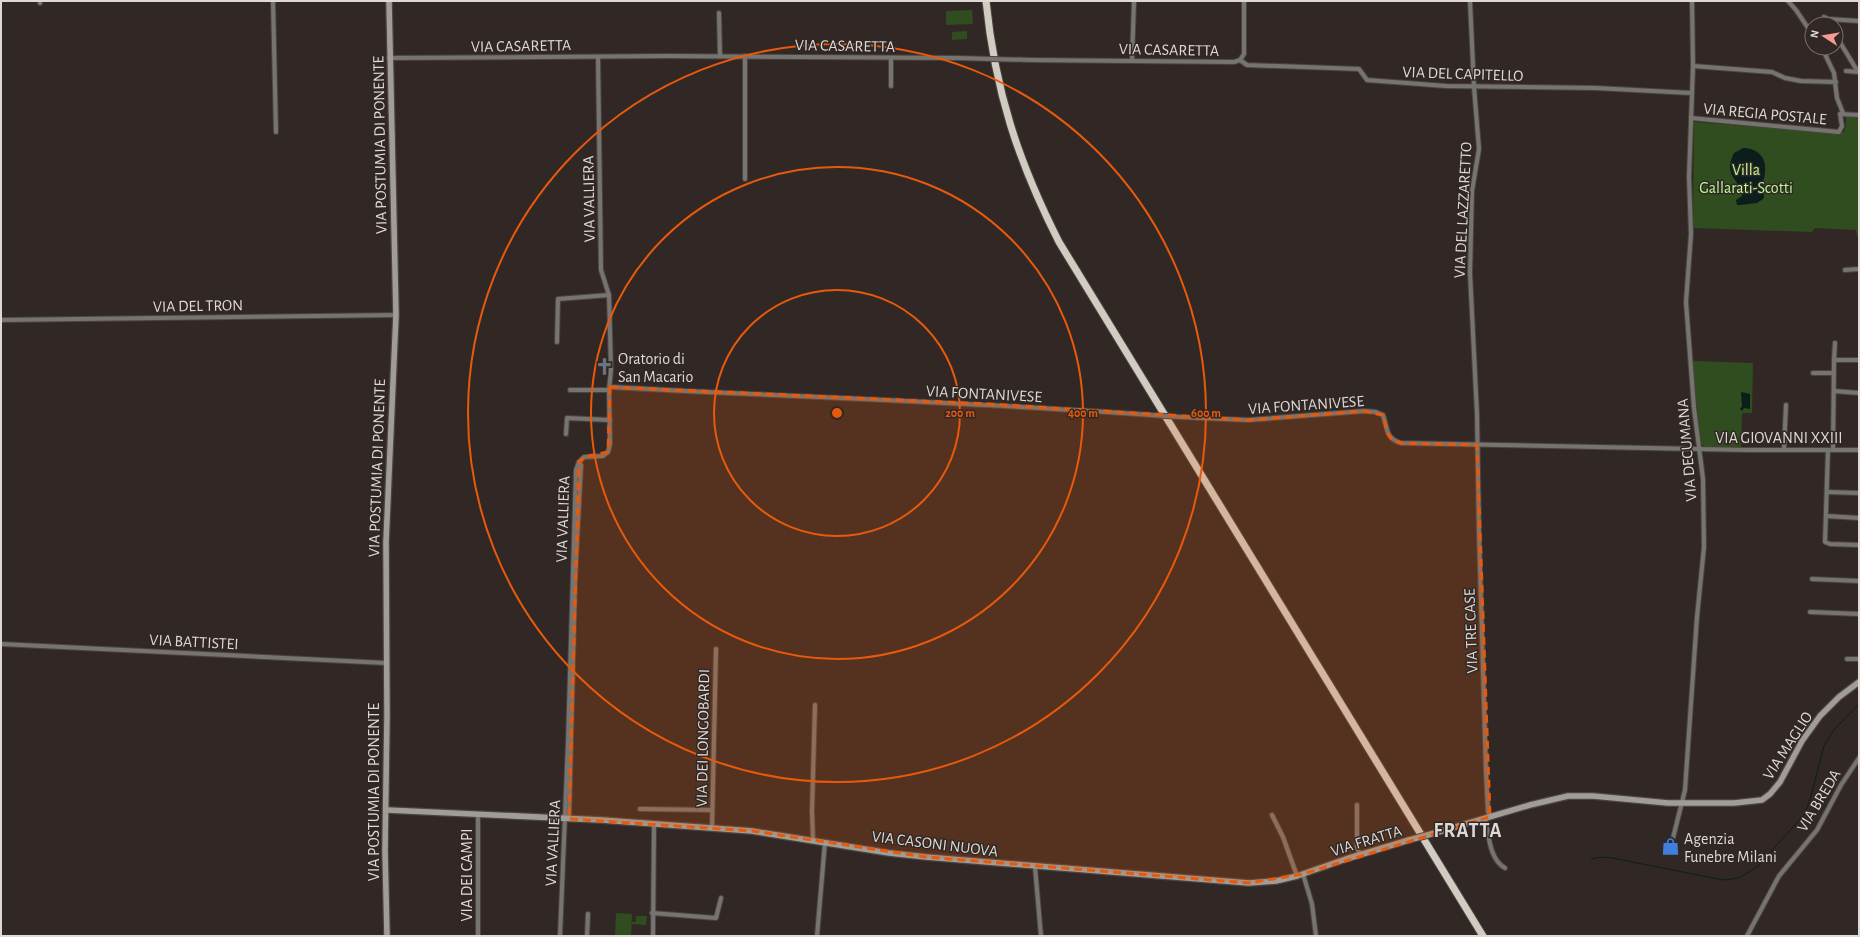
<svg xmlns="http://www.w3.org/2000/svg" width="1860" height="937" font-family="'Alegreya Sans',sans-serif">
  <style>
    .green { fill: #2f4d1e }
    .water { fill: #0c1d1d }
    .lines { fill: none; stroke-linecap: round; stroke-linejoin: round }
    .stream { stroke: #0c1d1d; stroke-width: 1 }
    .minor-casing { stroke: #4d4441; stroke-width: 6 }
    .secondary-casing { stroke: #4d4441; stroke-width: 8 }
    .trunk-casing { stroke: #4d4441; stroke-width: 9 }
    .minor { stroke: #767470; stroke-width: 4 }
    .secondary { stroke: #a09d97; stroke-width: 5.5 }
    .trunk { stroke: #d0ccc2; stroke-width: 7 }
    .minor-bridge-casing { stroke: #4d4441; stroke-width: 6; stroke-linecap: butt }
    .secondary-bridge-casing { stroke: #4d4441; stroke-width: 8; stroke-linecap: butt }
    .minor-bridge { stroke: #767470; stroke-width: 4 }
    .secondary-bridge { stroke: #a09d97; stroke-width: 5.5 }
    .marked { fill: #e8590c; fill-opacity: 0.2; stroke: #e8590c; stroke-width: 3; stroke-dasharray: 8 5; stroke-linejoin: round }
    .ring { fill: none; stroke: #e8590c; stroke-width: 2 }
    .labels { text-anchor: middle; stroke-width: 3; stroke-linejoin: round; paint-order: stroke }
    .street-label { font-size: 16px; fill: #ded9d6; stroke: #312825 }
    .park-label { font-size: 16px; fill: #b8fb96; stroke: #312825 }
    .poi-label { font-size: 16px; fill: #ded9d6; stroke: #312825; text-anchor: start }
    .district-label { font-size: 20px; font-weight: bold; letter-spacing: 1px; fill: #ded9d6; stroke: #312825 }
    .centre { fill: #e8590c; stroke: #312825; stroke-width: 2 }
    .ring-label { font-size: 12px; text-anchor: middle; font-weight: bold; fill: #e8590c; stroke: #312825; stroke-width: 3; stroke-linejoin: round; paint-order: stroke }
  </style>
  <rect width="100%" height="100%" fill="#312825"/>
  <g class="green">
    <path d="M972,10L973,24L946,25V11Z"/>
    <path d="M967,31V39L952,40V32Z"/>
    <path d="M1846,116L1859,117V236H1857L1856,230L1815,228L1812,232L1693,228L1694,122L1835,133L1844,132L1846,124Z"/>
    <path d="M1695,361L1753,363L1752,413H1742L1741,448L1706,447L1701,444L1692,362Z"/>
    <path d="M616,913L632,914L631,936H615Z"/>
    <path d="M636,916H647L646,925L632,924V922H636Z"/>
  </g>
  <g class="water">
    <path d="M1743,148C1757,148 1767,157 1765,172C1765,176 1763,180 1763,185C1762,191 1766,194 1763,199L1757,203L1740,205H1737L1736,200L1742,196C1741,179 1722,177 1734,153Z"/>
    <path d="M1741,392L1750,394V409L1744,408L1742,411L1740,409L1742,406Z"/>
  </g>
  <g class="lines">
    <path class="stream" d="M1591,859L1602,857L1612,858L1723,880L1739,878L1757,867L1804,815L1810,800L1824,746L1833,731L1859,704"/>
    <defs>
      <g id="minor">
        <path d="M40,1V3"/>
        <path d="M273,1L276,132"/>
        <path d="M1470,1L1474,87L1479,149L1472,191L1470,273L1477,414L1479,533L1486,772L1488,811L1490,817"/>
        <path d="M1788,1L1796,10L1812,34"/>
        <path d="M719,13L720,56"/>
        <path d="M1824,17L1828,19L1859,21"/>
        <path d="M1838,39L1858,72"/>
        <path d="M1822,48L1834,73L1837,98L1843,113"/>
        <path d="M745,56V179"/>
        <path d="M389,58L668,56L958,58"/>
        <path d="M891,58V86"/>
        <path d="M1030,60L1234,62L1240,60L1244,54V1"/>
        <path d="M1240,60L1247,65L1359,69L1367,80L1446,86L1596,88L1691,93"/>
        <path d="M1132,61L1134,1"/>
        <path d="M1693,66L1772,72L1785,78L1801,81L1836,82"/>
        <path d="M1846,71L1859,72"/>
        <path d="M1691,118L1839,132L1842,126L1840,114L1859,115"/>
        <path d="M1845,270L1859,269"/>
        <path d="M1,320L396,315"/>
        <path d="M557,342L558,299L609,295"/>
        <path d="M1834,360L1835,343"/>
        <path d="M1813,373H1834"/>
        <path d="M610,387C790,397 970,402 1151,415"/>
        <path d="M570,390H609"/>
        <path d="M1834,391L1859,393"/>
        <path d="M1180,417L1248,420L1364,411L1376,412L1383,415C1388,429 1385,438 1401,443L1747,450H1859"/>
        <path d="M566,434L567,418L610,420"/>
        <path d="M1784,449L1786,405"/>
        <path d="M1833,449L1834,360H1859"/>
        <path d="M1828,450L1825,542L1830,544L1859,545"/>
        <path d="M1827,492L1859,493"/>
        <path d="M1826,516L1859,518"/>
        <path d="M1812,579L1859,581"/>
        <path d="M1810,612L1859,614"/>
        <path d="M1,644L386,663"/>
        <path d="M1847,659H1859"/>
        <path d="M1357,805V847L1360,855"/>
        <path d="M640,809L712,810"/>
        <path d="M478,815V936"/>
        <path d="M1272,815L1283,837L1297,876"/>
        <path d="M1485,818C1489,835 1489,859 1505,868"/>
        <path d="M569,819L575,579L581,465L579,462"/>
        <path d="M712,828L716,649"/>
        <path d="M813,840L812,811L815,705"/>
        <path d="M1672,842L1685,790L1697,617L1704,547L1703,479L1694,408L1686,302L1691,234L1689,177L1693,66L1692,1"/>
        <path d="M1035,867L1041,936"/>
        <path d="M1303,874L1312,904L1316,936"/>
        <path d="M652,913L716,918L721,898"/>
        <path d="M560,936L568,743L576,470L579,462L584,457L603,456L608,452L610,444L609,390L611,370L609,295L601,270L598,57"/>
        <path d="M587,936L588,914"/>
        <path d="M653,936L654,825"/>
        <path d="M817,936L825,842"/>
        <path d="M1747,936L1779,876L1817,830L1841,785L1859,758"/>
      </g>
      <g id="secondary">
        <path d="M387,810L602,820L752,831L889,853L926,857L1249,883L1276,881L1297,876L1346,859L1409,840"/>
        <path d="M1435,833L1530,805L1568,796H1593L1668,803H1734L1762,800L1770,794L1780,782L1802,741L1820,716L1839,697L1859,682"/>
        <path d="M387,936L385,850L387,716L386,542L396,315L389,1"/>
      </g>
      <path id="trunk" d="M986,1C995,91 1018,161 1059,242L1483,936"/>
    </defs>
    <use href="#minor" class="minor-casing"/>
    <use href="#secondary" class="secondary-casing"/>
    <use href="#trunk" class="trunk-casing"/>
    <use href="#minor" class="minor"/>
    <use href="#secondary" class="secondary"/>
    <use href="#trunk" class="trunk"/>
    <defs>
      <g id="minor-bridge">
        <path d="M958,58L1030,60"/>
        <path d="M1151,415L1180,417"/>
      </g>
      <path id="secondary-bridge" d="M1409,840L1435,833"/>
    </defs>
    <use href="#minor-bridge" class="minor-bridge-casing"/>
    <use href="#secondary-bridge" class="secondary-bridge-casing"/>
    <use href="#minor-bridge" class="minor-bridge"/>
    <use href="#secondary-bridge" class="secondary-bridge"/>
  </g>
  <path class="marked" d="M610,387L988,404L1248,420L1364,411L1383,415L1387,432L1392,440L1401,443L1477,445L1490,817L1303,874L1249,883L926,857L752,831L569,819L579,462L584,457L608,452Z"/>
  <g class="ring">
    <circle cx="837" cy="413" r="123"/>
    <circle cx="837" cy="413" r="246"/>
    <circle cx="837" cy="413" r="369"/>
  </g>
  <defs>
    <symbol id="church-bare" viewBox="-9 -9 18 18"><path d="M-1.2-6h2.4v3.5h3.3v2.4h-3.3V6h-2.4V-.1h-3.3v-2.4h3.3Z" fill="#6b7280" stroke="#312825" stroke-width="2.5" paint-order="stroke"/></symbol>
    <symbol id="shop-bare" viewBox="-9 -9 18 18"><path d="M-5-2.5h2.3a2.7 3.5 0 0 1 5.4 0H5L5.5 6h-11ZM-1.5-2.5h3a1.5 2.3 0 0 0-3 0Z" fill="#3f7fe0" stroke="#312825" stroke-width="2.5" paint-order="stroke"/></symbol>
  </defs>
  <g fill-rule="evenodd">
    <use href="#church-bare" x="592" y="354" width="25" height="25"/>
    <use href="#shop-bare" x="1658" y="834" width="25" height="25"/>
  </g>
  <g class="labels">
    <g class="street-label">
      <text transform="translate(521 45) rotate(-1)" y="6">VIA CASARETTA</text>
      <text transform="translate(845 45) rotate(1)" y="6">VIA CASARETTA</text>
      <text transform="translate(1169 49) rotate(1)" y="6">VIA CASARETTA</text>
      <text transform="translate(1463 73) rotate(2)" y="6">VIA DEL CAPITELLO</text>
      <text transform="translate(1765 113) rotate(5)" y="6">VIA REGIA POSTALE</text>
      <text transform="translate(379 145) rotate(-91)" y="6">VIA POSTUMIA DI PONENTE</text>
      <text transform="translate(588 199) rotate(-91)" y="6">VIA VALLIERA</text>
      <text transform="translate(1462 210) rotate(-87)" y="6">VIA DEL LAZZARETTO</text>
      <text transform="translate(198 305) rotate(-1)" y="6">VIA DEL TRON</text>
      <text transform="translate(984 393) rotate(3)" y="6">VIA FONTANIVESE</text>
      <text transform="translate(1306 404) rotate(-4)" y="6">VIA FONTANIVESE</text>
      <text x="1779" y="443">VIA GIOVANNI XXIII</text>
      <text transform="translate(1686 450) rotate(-95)" y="6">VIA DECUMANA</text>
      <text transform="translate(376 468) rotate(-88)" y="6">VIA POSTUMIA DI PONENTE</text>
      <text transform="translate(562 519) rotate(-88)" y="6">VIA VALLIERA</text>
      <text transform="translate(1470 631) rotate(-92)" y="6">VIA TRE CASE</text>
      <text transform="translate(194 641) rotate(3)" y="6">VIA BATTISTEI</text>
      <text transform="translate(702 738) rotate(-89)" y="6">VIA DEI LONGOBARDI</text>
      <text transform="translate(1787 745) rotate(-57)" y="6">VIA MAGLIO</text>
      <text transform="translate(373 792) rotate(-90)" y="6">VIA POSTUMIA DI PONENTE</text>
      <text transform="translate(1818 800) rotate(-59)" y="6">VIA BREDA</text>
      <text transform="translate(1366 840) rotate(-17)" y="6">VIA FRATTA</text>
      <text transform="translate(552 843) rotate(-87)" y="6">VIA VALLIERA</text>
      <text transform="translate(935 843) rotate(7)" y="6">VIA CASONI NUOVA</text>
      <text transform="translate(466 875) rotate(-90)" y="6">VIA DEI CAMPI</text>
    </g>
    <g class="park-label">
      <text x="1746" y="175">Villa<tspan x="1746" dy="18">Gallarati-Scotti</tspan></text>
    </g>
    <g class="poi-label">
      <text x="618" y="364">Oratorio di<tspan x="618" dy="18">San Macario</tspan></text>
      <text x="1684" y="844">Agenzia<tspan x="1684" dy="18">Funebre Milani</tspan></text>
    </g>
    <g class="district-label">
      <text x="1468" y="837">FRATTA</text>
    </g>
  </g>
  <circle cx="837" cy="413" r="6" class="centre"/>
  <g class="ring-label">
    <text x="960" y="417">200 m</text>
    <text x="1083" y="417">400 m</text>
    <text x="1206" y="417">600 m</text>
  </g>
  <rect width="1860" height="937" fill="none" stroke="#ded9d6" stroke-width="4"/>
  <g transform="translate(1824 36) rotate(282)"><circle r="19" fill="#312825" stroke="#766f6c"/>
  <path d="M0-3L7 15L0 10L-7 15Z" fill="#f59c92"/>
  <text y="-6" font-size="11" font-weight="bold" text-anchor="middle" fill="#ded9d6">N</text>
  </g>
</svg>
